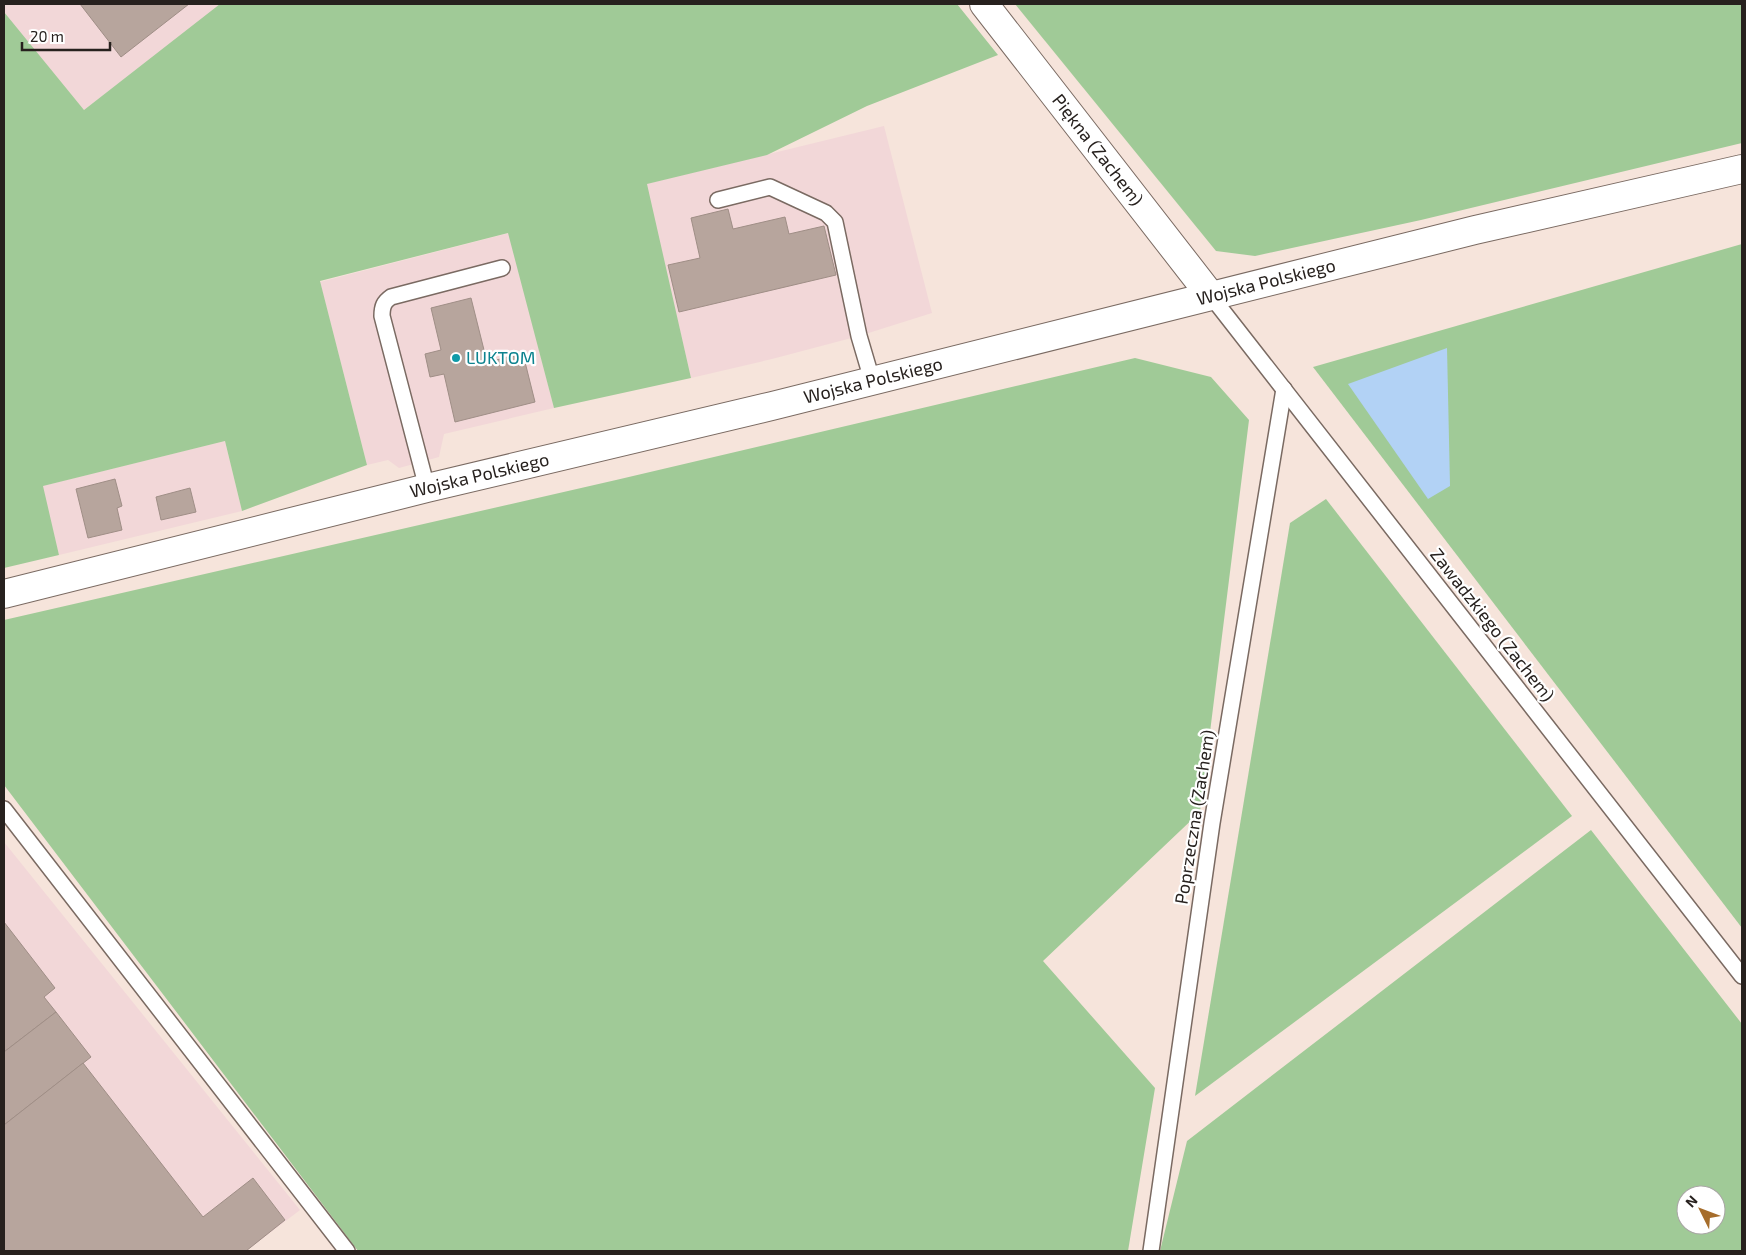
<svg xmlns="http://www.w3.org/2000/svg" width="1746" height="1255" font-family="'Exo 2',sans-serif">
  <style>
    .industrial { fill: #f2d7d8 }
    .green { fill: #a0ca97; fill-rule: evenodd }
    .water { fill: #b2d2f5 }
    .building { fill: #b7a59d; stroke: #9f8e86 }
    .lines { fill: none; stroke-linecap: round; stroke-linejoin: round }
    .lane-casing { stroke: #7a6a62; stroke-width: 18 }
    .street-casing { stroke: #7a6a62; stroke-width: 30 }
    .secondary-casing { stroke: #7a6a62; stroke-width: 30 }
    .lane { stroke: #fff; stroke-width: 15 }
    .street { stroke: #fff; stroke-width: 28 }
    .secondary { stroke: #fff; stroke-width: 28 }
    .culture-dot { fill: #0f9aa8; stroke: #fff; stroke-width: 2 }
    .labels { text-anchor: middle; stroke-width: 4.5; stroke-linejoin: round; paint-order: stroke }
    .street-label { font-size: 18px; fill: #27211e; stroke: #fff }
    .culture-label { font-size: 18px; fill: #0d838f; stroke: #fff; text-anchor: start }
  </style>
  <rect width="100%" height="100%" fill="#f6e4db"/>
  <g class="industrial">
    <path d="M4,4H222L84,110L4,14Z"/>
    <path d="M884,126L932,313L859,336L772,359L691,378L646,184Z"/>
    <path d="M509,233L554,408L444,434L439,457L399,468L388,460L367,465L320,282Z"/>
    <path d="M225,441L242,511L59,555L42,486Z"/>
    <path d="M4,842L300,1210L246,1251H4Z"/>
  </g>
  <g class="green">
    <path d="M220,4H957L998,55L867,106L767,155L647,184L691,378L554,408L508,233L320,281L367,465L242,511L225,441L43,486L59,555L4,568V12L84,110Z"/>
    <path d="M1015,4H1742V143L1421,220L1255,256L1216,251Z"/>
    <path d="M1742,244V928L1313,367Z"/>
    <path d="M1135,358L1211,377L1249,420L1200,812L1043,961L1155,1088L1128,1251H358L4,785V620L616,480Z"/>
    <path d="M1326,499L1572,816L1195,1096L1290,523Z"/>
    <path d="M1591,830L1742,1024V1251H1160L1187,1141ZM1686,1195H1716V1225H1686Z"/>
  </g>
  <path class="water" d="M1447,348L1450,486L1428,499L1348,384Z"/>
  <g class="building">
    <path d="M80,4H189L121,57Z"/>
    <path d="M728,209L733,229L785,217L789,234L824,226L836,275L679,312L668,265L700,258L691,218Z"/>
    <path d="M471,298L487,362L523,354L535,402L455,422L444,374L430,377L425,354L441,350L431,308Z"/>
    <path d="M115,479L122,506L117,508L122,530L88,538L76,489Z"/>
    <path d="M190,488L196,512L161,520L156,497Z"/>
    <path d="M4,922L55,988L44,997L56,1012L4,1052Z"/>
    <path d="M56,1012L91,1057L4,1125V1052Z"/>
    <path d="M83,1063L203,1217L253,1178L285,1220L246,1251H4V1125Z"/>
  </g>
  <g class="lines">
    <defs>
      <g id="lane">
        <path d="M718,200L770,187L826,213L835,222L859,336L872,380"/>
        <path d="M1211,296L1742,976"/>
        <path d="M427,488L382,316C382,306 384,302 391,297L502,268"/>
        <path d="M4,809L347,1251"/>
        <path d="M1151,1251L1212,823L1284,389"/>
      </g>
      <g id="street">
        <path id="s1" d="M984,4L1211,296"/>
      </g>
      <g id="secondary">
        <path id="s2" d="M4,594L427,488L772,406L1475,230L1742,169"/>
      </g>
    </defs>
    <use href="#lane" class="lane-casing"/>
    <use href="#street" class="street-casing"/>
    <use href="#secondary" class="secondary-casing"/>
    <use href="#lane" class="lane"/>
    <use href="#street" class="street"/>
    <use href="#secondary" class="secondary"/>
  </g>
  <circle class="culture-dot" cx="456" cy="358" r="5"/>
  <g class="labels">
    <g class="street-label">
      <text dy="6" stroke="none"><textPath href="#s1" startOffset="185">Piękna (Zachem)</textPath></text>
      <text dy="6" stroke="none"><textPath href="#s2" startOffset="1300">Wojska Polskiego</textPath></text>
      <text dy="6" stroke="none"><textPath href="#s2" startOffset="895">Wojska Polskiego</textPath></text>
      <text dy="6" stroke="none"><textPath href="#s2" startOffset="490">Wojska Polskiego</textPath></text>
      <text transform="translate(1492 625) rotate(52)" y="6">Zawadzkiego (Zachem)</text>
      <text transform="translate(1195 817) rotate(-81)" y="6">Poprzeczna (Zachem)</text>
    </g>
    <g class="culture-label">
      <text x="466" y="364">LUKTOM</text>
    </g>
  </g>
  <rect width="1746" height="1255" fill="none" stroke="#27211e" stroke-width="10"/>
  <g transform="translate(1701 1210) rotate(312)"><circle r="24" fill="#ffffff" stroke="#a9a6a5"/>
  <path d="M0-4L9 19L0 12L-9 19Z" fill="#a66d2b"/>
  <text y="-8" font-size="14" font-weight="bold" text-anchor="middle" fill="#27211e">N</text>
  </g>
  <path d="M22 42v8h88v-8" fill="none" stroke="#27211e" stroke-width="2.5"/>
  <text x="30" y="42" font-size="15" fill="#27211e" stroke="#ffffff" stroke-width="4" paint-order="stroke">20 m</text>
</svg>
